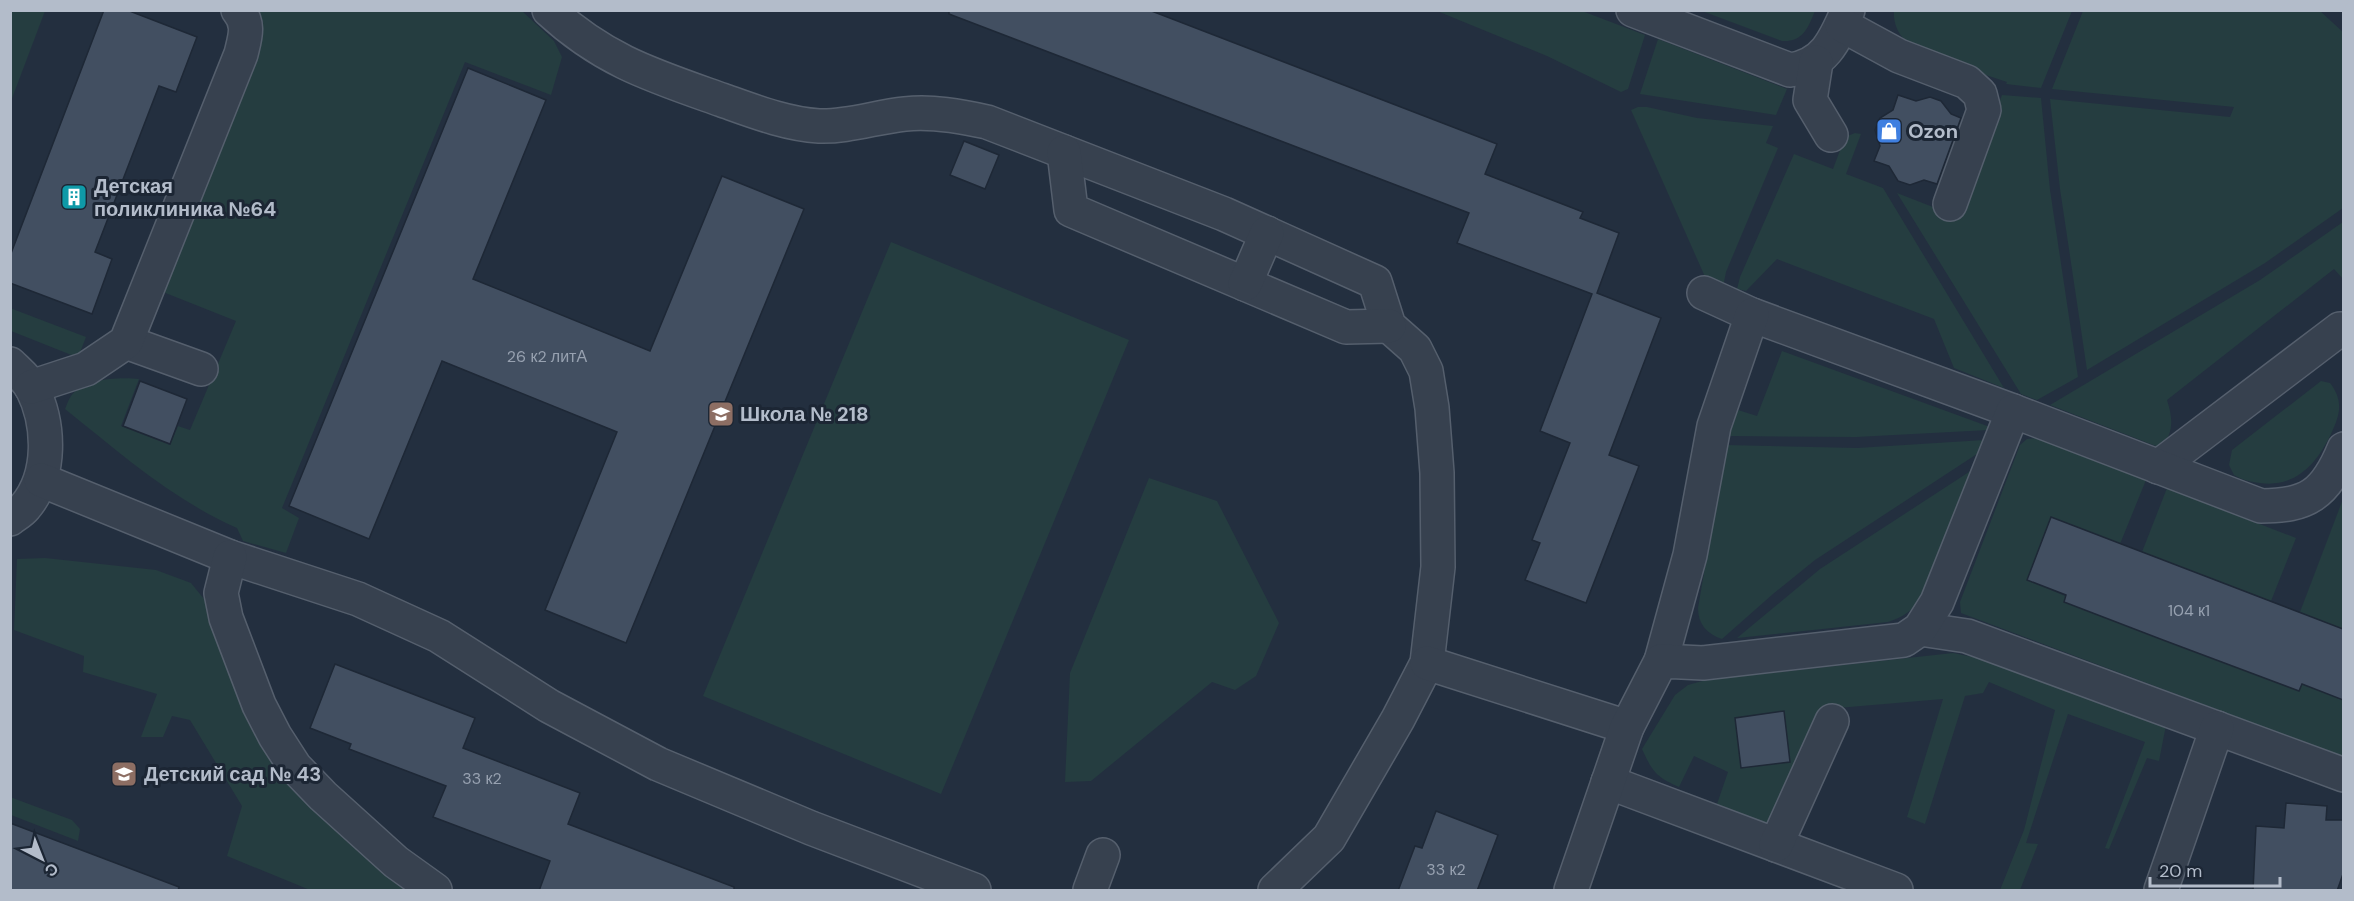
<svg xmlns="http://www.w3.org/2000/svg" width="2354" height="901" font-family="'DM Sans',sans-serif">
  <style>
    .green { fill: #253d40; fill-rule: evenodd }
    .building { fill: #424f61; stroke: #1e2836; stroke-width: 1.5 }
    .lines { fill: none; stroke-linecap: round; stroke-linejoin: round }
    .minor-casing { stroke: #555f6d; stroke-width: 36 }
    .minor { stroke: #37414f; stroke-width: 33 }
    .labels { text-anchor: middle; stroke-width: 6; stroke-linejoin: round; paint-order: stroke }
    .number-label { font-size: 16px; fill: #97a1b0 }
    .poi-label { font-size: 20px; font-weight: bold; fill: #b3bcca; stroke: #1c2634; text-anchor: start }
  </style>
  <rect width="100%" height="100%" fill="#232f3f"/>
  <g class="green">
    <path d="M11,10L45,11L11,101L10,11Z"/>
    <path d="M1894,10L2072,11L2041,88L2006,84L2007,82C1981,73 1924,57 1905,40C1897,33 1893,21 1894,10Z"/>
    <path d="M256,11H522L554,41L562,57L551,95L465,62L282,508L299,518L286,553L243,541L237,528C173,500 120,453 65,409C67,405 68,400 71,396C84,378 120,377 139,379L121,426L170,445L178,426L190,430L236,321L163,292Z"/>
    <path d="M1437,11H1582L1645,35L1628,89L1621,92L1547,56Z"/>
    <path d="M1702,11L1815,10V11C1808,28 1803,42 1782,41Z"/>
    <path d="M2083,11H2320L2344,33L2343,208L2265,263L2087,370L2060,189L2050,99L2230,117L2234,107L2052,89Z"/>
    <path d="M1658,39L1787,89L1776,115L1640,94Z"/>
    <path d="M2002,95L2041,98L2050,190L2078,377L2037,400L2021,394L1897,193L1956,216Z"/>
    <path d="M1638,107H1647L1697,118L1773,126L1766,143L1778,148L1726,272L1723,287L1710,288L1631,110Z"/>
    <path d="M1855,133L1861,134L1846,174L1883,188L2004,388L1954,368L1934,319L1777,259L1746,291L1737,289L1740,277L1794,154L1833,169L1845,137Z"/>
    <path d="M2343,222V279L2334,269L2167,400C2173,419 2174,432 2161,448L2050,405L2260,280Z"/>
    <path d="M891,242L1129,340L941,794L703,696Z"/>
    <path d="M10,308L86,337L79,355L74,356L11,331Z"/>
    <path d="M1782,351L1990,427L1989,430L1856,437L1729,436L1738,410L1757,416Z"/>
    <path d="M2321,381L2330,383C2344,401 2340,415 2331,434C2317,463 2296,488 2260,483C2251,482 2242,480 2234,475L2229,465L2232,450Z"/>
    <path d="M2038,438L2146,480L2120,544L2051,517L2027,580L2200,653L2299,691L2302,684L2340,699L2343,691V757L1961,613L1960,602L2020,445L2027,439Z"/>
    <path d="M1984,440L1980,452L1815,560L1773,594L1722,639C1707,634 1698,624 1698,608L1726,445L1857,448Z"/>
    <path d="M1972,470L1922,598C1912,611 1903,617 1888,622L1737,638L1820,569Z"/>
    <path d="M1149,478L1217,501L1279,623L1256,676L1235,690L1212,682L1091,781L1065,782L1070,673Z"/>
    <path d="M2167,488L2296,538L2271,601L2142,552Z"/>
    <path d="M2343,499V629L2300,612Z"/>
    <path d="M45,558L156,570L191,583L204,599L223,648L271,747L418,890H310L227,856L242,806L190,720L172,716L163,737H141L157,694L83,672L84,656L14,630L17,559Z"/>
    <path d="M1953,653L1997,662L2167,720L2159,761L2147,758L2109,849L2105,848L2145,742L2068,714L2026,843L2038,844L2020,890H2000L2024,830L2055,710L1989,682L1983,693L1965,696L1925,824L1907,817L1943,699L1826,709L1766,830L1717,804L1728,772L1694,756L1679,787C1656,777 1652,771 1642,749L1675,695L1688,685L1706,680ZM1784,711L1790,761L1741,768L1735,718Z"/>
    <path d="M10,797L72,820L80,829L78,841L11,815Z"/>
  </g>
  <g class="building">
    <path d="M104,10H127L197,37L176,92L159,86L95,252L112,259L92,314L10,283V256Z"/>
    <path d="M949,10H1149L1497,144L1485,174L1583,212L1580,218L1619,233L1597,293L1661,318L1609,455L1639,466L1586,603L1525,580L1540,543L1532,540L1570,443L1540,431L1592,294L1457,243L1469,213L949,14Z"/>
    <path d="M468,68L546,100L473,279L650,351L722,176L804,209L626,643L545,610L617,432L442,361L369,539L289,506Z"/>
    <path d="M1898,95L1916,101L1930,97L1941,101L1951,114L1961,118L1937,184L1924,180L1910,185L1898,181L1889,166L1874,161L1880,146L1875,130L1880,118L1893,110Z"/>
    <path d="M964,141L999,155L985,189L950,175Z"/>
    <path d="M140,381L187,399L170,444L123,426Z"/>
    <path d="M2051,517L2343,629V700L2302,684L2299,691L2163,640L2064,602L2066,595L2027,580Z"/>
    <path d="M335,664L475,718L463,748L580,793L568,824L734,887V891H539L550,861L433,817L446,786L349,749L351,744L310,728Z"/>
    <path d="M1784,711L1790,762L1741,768L1735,718Z"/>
    <path d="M2286,803L2327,806L2326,820H2343V874L2337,891H2253L2256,826L2284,828Z"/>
    <path d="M1436,811L1498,835L1477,891H1398L1415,846L1422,848Z"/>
    <path d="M10,823L179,887L178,891H10Z"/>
  </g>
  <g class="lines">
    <defs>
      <g id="minor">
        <path d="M549,10C604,61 654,76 722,100C753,111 786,124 819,126C848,127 876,117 905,114C932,111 960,116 987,122L1224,214L1375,282L1389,326L1415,349L1426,371L1432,408L1437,473L1438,567L1427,663L1398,719L1329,838L1275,890"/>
        <path d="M1633,10L1790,70C1825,65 1835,40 1848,10"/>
        <path d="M1842,25L1899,56L1967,82L1980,94L1984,110L1950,204"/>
        <path d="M1816,62L1810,100L1831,135"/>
        <path d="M1064,152L1071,210L1346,327L1389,326"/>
        <path d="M1245,284L1267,233"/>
        <path d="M1704,293L1752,315L2013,411"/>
        <path d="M126,342L201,369"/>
        <path d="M10,364C17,371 27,379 32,388C50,424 52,475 25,507C21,512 15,515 10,519"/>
        <path d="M31,387L86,369L126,342L241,54C245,37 250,24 238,10"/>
        <path d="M2158,467L2340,329H2344"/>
        <path d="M41,480L230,557L358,599L439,636L549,706L658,764L811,828L974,890"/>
        <path d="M230,557L221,593L226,618L259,705L275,736L295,767L323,796L396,862L435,890"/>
        <path d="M1920,629L1967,636L2344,775"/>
        <path d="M1661,661L1690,555L1714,426L1752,315"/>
        <path d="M1427,663L1627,727"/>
        <path d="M1608,782L1896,890"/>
        <path d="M1776,845L1832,721"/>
        <path d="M1090,890L1103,855"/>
        <path d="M1571,890L1627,727L1661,661L1703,663L1904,640L1920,629L1937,602L2013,411L2261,506C2307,506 2325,495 2344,449"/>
        <path d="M2161,890L2217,728"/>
      </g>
    </defs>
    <use href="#minor" class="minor-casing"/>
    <use href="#minor" class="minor"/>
  </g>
  <defs>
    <symbol id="shop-square" viewBox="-11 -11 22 22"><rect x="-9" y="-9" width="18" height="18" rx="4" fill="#3f7fe0" stroke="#1c2634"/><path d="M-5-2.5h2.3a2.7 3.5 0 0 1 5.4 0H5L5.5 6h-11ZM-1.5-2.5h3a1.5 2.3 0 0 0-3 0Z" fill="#fff"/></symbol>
    <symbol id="building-square" viewBox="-11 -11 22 22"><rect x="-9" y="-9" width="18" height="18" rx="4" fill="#0f9aa8" stroke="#1c2634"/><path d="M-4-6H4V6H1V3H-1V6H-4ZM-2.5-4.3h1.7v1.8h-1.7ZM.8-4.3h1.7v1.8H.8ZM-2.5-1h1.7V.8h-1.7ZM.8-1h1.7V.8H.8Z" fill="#fff"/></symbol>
    <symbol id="school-square" viewBox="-11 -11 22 22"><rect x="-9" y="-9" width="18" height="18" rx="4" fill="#8d6e63" stroke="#1c2634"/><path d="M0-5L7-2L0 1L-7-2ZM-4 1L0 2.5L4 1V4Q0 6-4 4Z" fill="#fff"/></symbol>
  </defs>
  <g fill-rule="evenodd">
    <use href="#shop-square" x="1874" y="116" width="30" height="30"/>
    <use href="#building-square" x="59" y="182" width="30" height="30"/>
    <use href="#school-square" x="706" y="399" width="30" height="30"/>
    <use href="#school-square" x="109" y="759" width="30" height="30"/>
  </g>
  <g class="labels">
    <g class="number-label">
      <text x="547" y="362">26 к2 литА</text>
      <text x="2189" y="616">104 к1</text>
      <text x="482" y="784">33 к2</text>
      <text x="1446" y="875">33 к2</text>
    </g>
    <g class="poi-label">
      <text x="1908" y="138">Ozon</text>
      <text x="94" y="193">Детская<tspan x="94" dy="23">поликлиника №64</tspan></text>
      <text x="740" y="421">Школа № 218</text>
      <text x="144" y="781">Детский сад № 43</text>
    </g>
  </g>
  <rect width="2354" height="901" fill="none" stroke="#b3bcca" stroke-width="24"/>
  <g transform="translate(42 859) rotate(138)" stroke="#1c2634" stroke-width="4.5" paint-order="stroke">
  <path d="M0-4.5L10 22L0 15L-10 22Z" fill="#b3bcca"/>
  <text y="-9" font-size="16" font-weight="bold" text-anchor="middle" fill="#b3bcca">С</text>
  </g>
  <path d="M2150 877v9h130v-9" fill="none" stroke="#b3bcca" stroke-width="3"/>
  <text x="2159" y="877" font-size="18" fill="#b3bcca" stroke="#1c2634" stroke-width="4.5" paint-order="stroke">20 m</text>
</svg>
